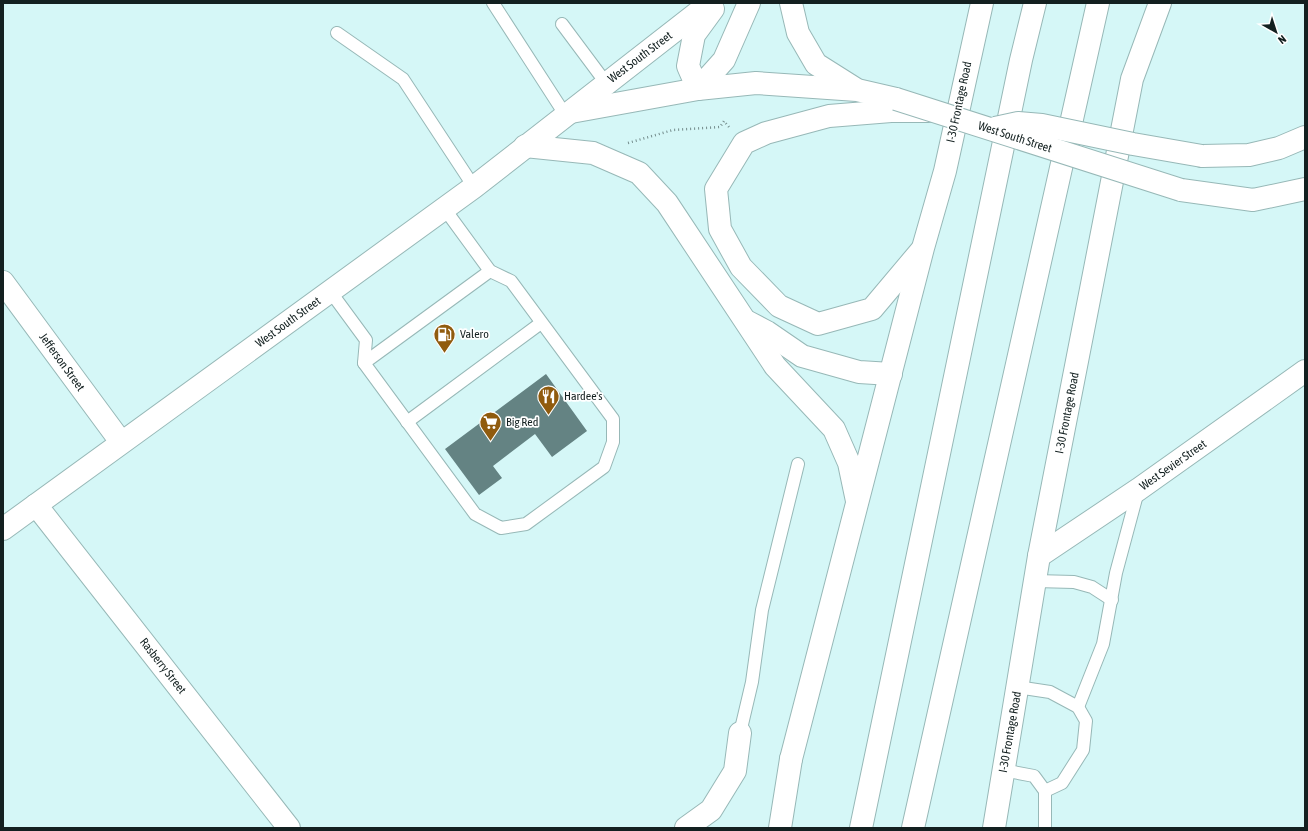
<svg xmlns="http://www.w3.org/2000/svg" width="1308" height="831" font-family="'Asap Condensed',sans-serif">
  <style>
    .building { fill: #648383 }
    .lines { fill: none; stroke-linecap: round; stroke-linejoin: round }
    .service-casing { stroke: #97b8b7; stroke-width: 14 }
    .minor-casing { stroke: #97b8b7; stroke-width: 24 }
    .tertiary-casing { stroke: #97b8b7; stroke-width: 24 }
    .secondary-casing { stroke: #97b8b7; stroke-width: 24 }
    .motorway-casing { stroke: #97b8b7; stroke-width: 24 }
    .path { stroke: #748c8c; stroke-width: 2.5; stroke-dasharray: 1 3; stroke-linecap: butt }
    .service { stroke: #fff; stroke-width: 12 }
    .minor { stroke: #fff; stroke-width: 22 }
    .tertiary { stroke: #fff; stroke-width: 22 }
    .secondary { stroke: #fff; stroke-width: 22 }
    .motorway { stroke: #fff; stroke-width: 22 }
    .secondary-bridge-casing { stroke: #97b8b7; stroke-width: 24; stroke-linecap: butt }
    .secondary-bridge { stroke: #fff; stroke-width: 22 }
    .labels { text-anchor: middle; stroke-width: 3.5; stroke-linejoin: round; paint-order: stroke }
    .street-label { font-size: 12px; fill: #132020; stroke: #fff }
    .poi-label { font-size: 12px; fill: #132020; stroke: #fff; text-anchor: start }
  </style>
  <rect width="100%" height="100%" fill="#d5f7f7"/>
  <path class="building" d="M546,374L587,431L552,457L535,434L493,466L502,478L479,495L445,449Z"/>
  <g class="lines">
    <defs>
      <g id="service">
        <path d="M493,3L566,116"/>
        <path d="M562,24L606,83"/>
        <path d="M337,33L403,79L474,187"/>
        <path d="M330,291L366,340L364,363L475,514L501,528L526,524L604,467L613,442V419L511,281L490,271L444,208"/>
        <path d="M364,363L490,271"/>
        <path d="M407,422L541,323"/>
        <path d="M1035,581L1074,582L1092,587L1112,600"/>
        <path d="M1017,687L1050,692L1078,707L1086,721L1083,750L1062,783L1045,791"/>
        <path d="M1078,707L1103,644L1116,573L1138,491"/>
        <path d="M740,733L752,682L762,610L798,464"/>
        <path d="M1003,770L1034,776L1045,791V828"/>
      </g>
      <g id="minor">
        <path d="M3,282L121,442"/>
        <path d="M36,505L289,828"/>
        <path d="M686,828L711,810L735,771L740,733"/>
      </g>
      <path id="tertiary" d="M1039,556L1139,489L1305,371"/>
      <g id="secondary">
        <path d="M791,3L798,33L816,64L854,88"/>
        <path d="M713,9L694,35L688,66L698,89L724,60L749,3"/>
        <path d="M571,112L698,89L756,83L857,90L896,99"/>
        <path d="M525,146L593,153L639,173L667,203L775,366L834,429L849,463L857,501"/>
        <path d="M1202,156L1249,155L1279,148L1305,137"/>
        <path d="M1181,190L1253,200L1305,189"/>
        <path d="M920,252L872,309L818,324L779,306L741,267L720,229L716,189L744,143L766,133L829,116L891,111H928"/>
        <path d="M748,322L767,332L802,356L859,372L891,374"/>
        <path d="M3,529L474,187L710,3"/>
        <path d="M791,759L923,248L945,171L982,3"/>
        <path d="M994,828L1039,556L1132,79L1160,3"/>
      </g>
      <g id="motorway">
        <path d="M780,828L791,759"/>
        <path d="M861,828L1021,60L1035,3"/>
        <path d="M913,828L1098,3"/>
      </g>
    </defs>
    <use href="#service" class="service-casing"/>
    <use href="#minor" class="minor-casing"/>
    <use href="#tertiary" class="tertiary-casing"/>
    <use href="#secondary" class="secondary-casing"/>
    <use href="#motorway" class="motorway-casing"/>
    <path class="path" d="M628,143L673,130L720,127L724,121L729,127"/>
    <use href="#service" class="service"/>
    <use href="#minor" class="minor"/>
    <use href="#tertiary" class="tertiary"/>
    <use href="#secondary" class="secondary"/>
    <use href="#motorway" class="motorway"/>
    <defs>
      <g id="secondary-bridge">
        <path d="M896,99L1181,190"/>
        <path d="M995,128L1018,123L1042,125L1133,144L1202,156"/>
      </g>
    </defs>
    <use href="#secondary-bridge" class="secondary-bridge-casing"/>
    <use href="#secondary-bridge" class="secondary-bridge"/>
  </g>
  <defs>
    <symbol id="fuel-pin" viewBox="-11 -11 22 30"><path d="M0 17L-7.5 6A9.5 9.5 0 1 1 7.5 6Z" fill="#905b0e" stroke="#fff"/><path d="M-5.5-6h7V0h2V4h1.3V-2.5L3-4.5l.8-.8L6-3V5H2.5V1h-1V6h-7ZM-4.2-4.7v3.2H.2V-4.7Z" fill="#fff"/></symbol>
    <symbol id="restaurant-pin" viewBox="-11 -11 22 30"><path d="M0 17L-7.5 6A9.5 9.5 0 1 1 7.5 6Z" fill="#905b0e" stroke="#fff"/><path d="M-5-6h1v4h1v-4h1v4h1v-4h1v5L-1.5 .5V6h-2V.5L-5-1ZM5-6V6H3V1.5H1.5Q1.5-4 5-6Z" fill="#fff"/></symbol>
    <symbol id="supermarket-pin" viewBox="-11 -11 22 30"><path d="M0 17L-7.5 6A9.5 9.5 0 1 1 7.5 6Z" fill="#905b0e" stroke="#fff"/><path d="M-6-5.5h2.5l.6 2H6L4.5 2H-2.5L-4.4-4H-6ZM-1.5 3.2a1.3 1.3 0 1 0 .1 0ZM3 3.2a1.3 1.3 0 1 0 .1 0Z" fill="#fff"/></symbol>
  </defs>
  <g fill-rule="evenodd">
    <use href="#fuel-pin" x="432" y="322" width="25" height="34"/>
    <use href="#restaurant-pin" x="536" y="384" width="25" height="34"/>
    <use href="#supermarket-pin" x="478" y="410" width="25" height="34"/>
  </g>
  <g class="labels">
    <g class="street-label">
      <text transform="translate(640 57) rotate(-37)" y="4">West South Street</text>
      <text transform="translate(959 102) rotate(-78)" y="4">I-30 Frontage Road</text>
      <text transform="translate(1015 137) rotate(18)" y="4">West South Street</text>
      <text transform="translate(288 322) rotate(-36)" y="4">West South Street</text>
      <text transform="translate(62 362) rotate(54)" y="4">Jefferson Street</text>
      <text transform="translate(1067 413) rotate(-79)" y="4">I-30 Frontage Road</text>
      <text transform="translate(1173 465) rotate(-35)" y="4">West Sevier Street</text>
      <text transform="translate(163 666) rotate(52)" y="4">Rasberry Street</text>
      <text transform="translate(1010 732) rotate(-80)" y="4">I-30 Frontage Road</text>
    </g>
    <g class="poi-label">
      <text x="460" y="338">Valero</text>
      <text x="564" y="400">Hardee's</text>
      <text x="506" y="426">Big Red</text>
    </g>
  </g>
  <rect width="1308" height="831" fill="none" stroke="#132020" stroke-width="8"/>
  <g transform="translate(1276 32) rotate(141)" stroke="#ffffff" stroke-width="3" paint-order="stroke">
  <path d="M0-3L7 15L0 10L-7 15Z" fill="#132020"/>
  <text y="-6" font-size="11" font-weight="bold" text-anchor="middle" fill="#132020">N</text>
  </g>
</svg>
